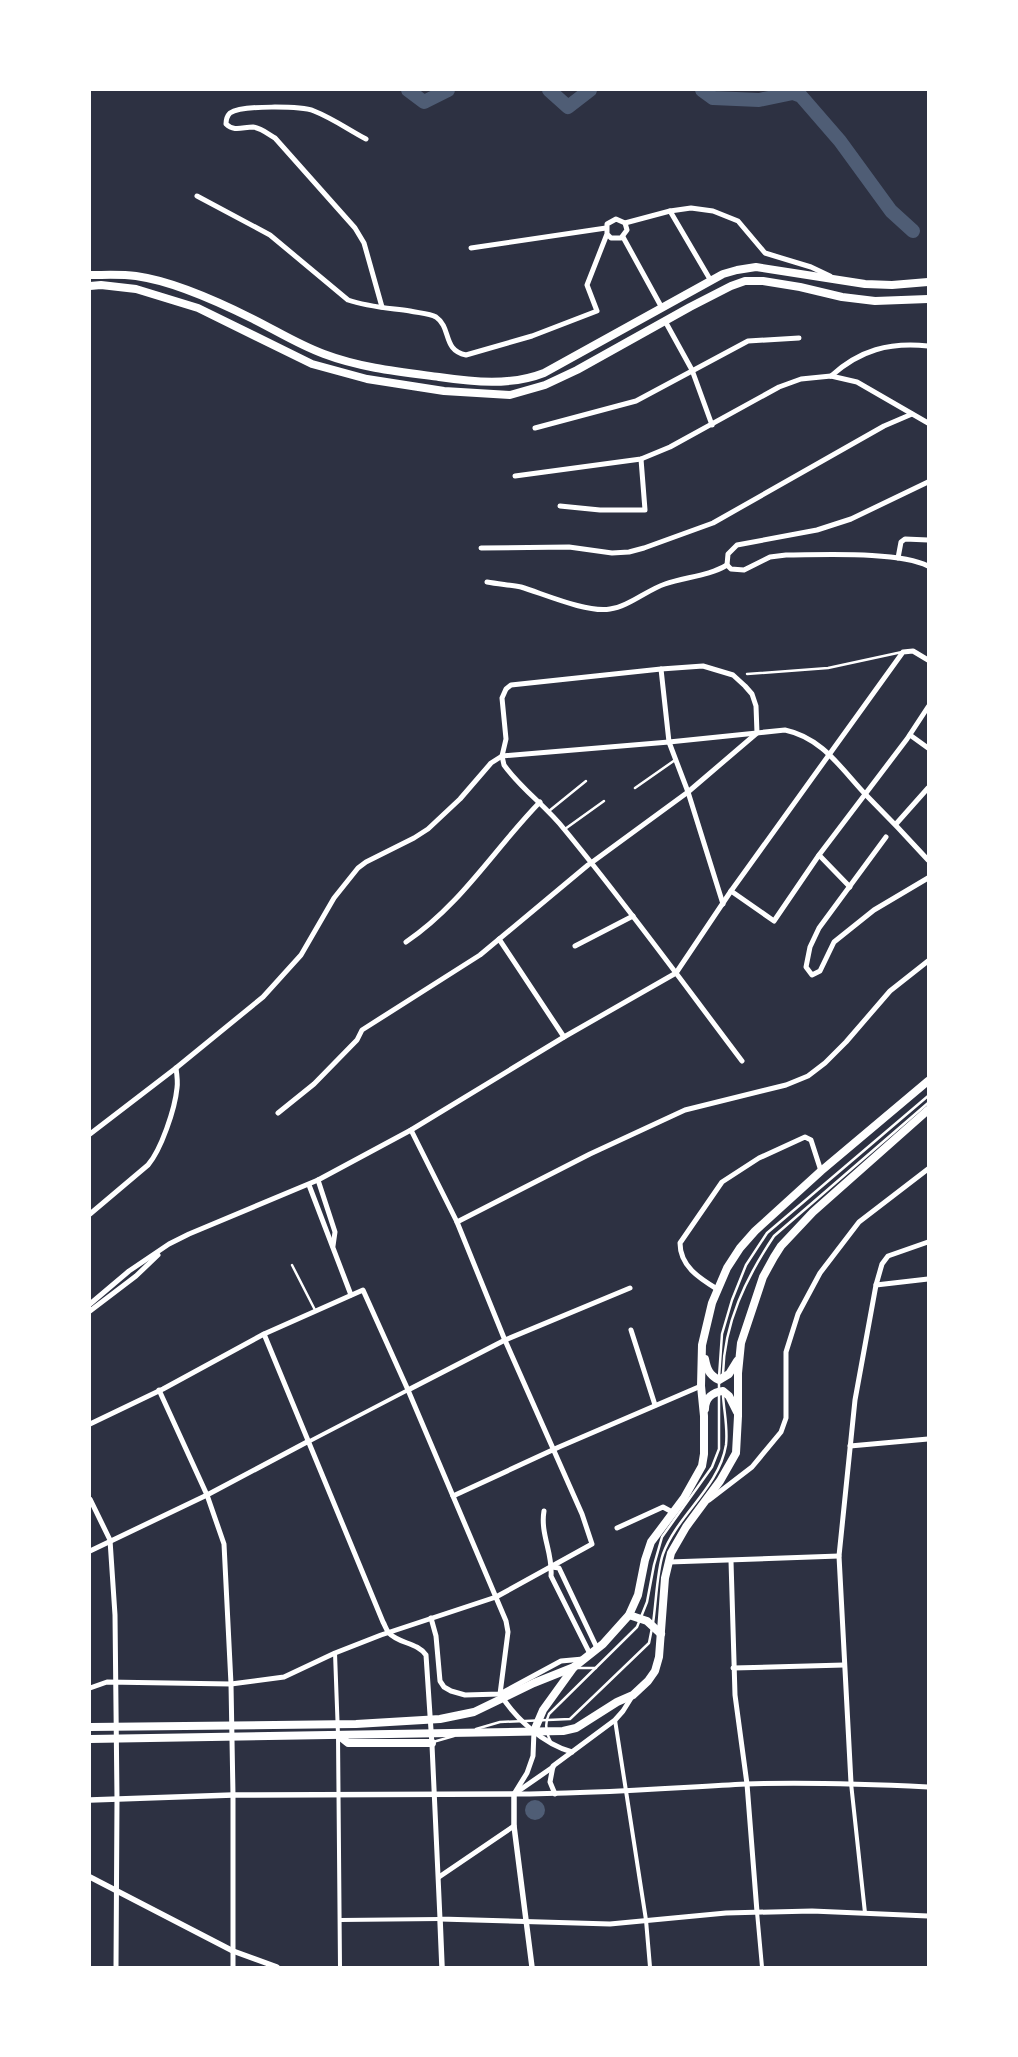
<svg xmlns="http://www.w3.org/2000/svg" width="1018" height="2057" font-family="Signika,sans-serif">
  <style>
    .water { fill: #4f5d75 }
    .lines { fill: none; stroke-linecap: round; stroke-linejoin: round }
    .river { stroke: #4f5d75; stroke-width: 14 }
    .service { stroke: #fff; stroke-width: 2.5 }
    .pedestrian { stroke: #fff; stroke-width: 4 }
    .minor { stroke: #fff; stroke-width: 5 }
    .tertiary { stroke: #fff; stroke-width: 5.5 }
    .primary { stroke: #fff; stroke-width: 8 }
  </style>
  <rect width="100%" height="100%" fill="#2d3142"/>
  <circle class="water" cx="535" cy="1810" r="10"/>
  <g class="lines">
    <g class="river">
      <path d="M408,90L424,102L448,90"/>
      <path d="M549,90L568,107L590,90"/>
      <path d="M702,90L713,98L759,100L793,93L801,96L840,141L891,211L913,231"/>
    </g>
    <g class="service">
      <path d="M747,674L828,668L902,652"/>
      <path d="M635,788L675,760"/>
      <path d="M549,811L586,781"/>
      <path d="M565,829L604,801"/>
      <path d="M292,1265L315,1310"/>
      <path d="M723,1374C724,1323 746,1278 774,1236L928,1103"/>
      <path d="M719,1377L722,1334L732,1300L746,1265L767,1233L928,1096"/>
      <path d="M653,1623C656,1604 657,1571 663,1554C677,1515 719,1488 726,1445C728,1428 724,1412 723,1395"/>
      <path d="M578,1668H596"/>
      <path d="M476,1729L500,1722L570,1719L649,1643L652,1628"/>
      <path d="M433,1742L454,1736"/>
      <path d="M551,1742C546,1733 544,1724 549,1714L637,1627L647,1602L654,1565L662,1537L712,1467L719,1449V1382"/>
    </g>
    <g class="pedestrian">
      <path d="M308,1442L408,1390"/>
      <path d="M335,1653L338,1735L340,1967"/>
      <path d="M615,1720L646,1920L650,1967"/>
      <path d="M851,1783L865,1913"/>
      <path d="M757,1912L762,1967"/>
      <path d="M340,1920L440,1919"/>
    </g>
    <g class="minor">
      <path d="M366,139C349,130 332,118 314,111C301,106 242,105 230,113C227,116 226,119 226,124C234,132 243,127 253,127C261,128 268,134 275,138L355,228L364,243L382,307"/>
      <path d="M197,196L270,235L348,300C368,307 389,308 410,311C418,313 429,313 436,317C452,328 442,350 466,355L532,336L597,311L587,285L607,234V224L616,219L625,223L627,230L621,238H611L607,234"/>
      <path d="M670,211L711,281"/>
      <path d="M625,223L670,211L691,208L713,211L738,221L765,253L811,267L830,276"/>
      <path d="M623,237L662,308"/>
      <path d="M471,248L606,228"/>
      <path d="M665,321L692,370L712,425"/>
      <path d="M831,376C860,350 889,342 928,346"/>
      <path d="M535,428L636,401L748,341L799,338"/>
      <path d="M515,476L641,459L670,447L779,387L801,379L831,376L857,382L928,423"/>
      <path d="M560,506L600,510H645L641,459"/>
      <path d="M481,548L569,547L612,553L629,552L644,548L713,523L884,426L912,414"/>
      <path d="M898,558L901,542L905,539L928,540"/>
      <path d="M727,565L728,554L737,545L817,530L851,519L928,482"/>
      <path d="M727,565L731,569L744,570L770,557L786,555C821,555 899,551 928,566"/>
      <path d="M487,582C498,584 510,585 521,587C544,594 587,613 610,609C628,607 647,590 665,584C685,577 709,576 727,565"/>
      <path d="M661,669L669,742L688,792L723,904"/>
      <path d="M910,735L928,748"/>
      <path d="M896,824L928,788"/>
      <path d="M886,837L819,928L810,947L806,967L812,975L820,971L834,942L874,910L928,878"/>
      <path d="M819,855L850,887"/>
      <path d="M731,891L774,921L819,855L907,739L928,707"/>
      <path d="M499,939L564,1037"/>
      <path d="M406,942C461,905 495,848 540,802"/>
      <path d="M575,946L633,916"/>
      <path d="M278,1113L314,1084L357,1040L362,1030L480,955L588,865L591,863L688,792L757,733L756,706L752,694L745,686L733,675L703,666L661,669L511,685L506,689L502,698L506,739L502,756L504,765C521,789 546,806 564,829C626,904 683,983 742,1061"/>
      <path d="M90,1134L176,1068L263,997L301,955L334,898L358,868L366,862L414,838L428,829L460,799L491,763L502,756L669,742L785,730C823,738 842,770 867,796C888,817 908,838 928,860"/>
      <path d="M318,1180L335,1232L333,1246"/>
      <path d="M309,1185L351,1295"/>
      <path d="M90,1214L148,1165C161,1150 175,1109 177,1088C178,1082 177,1075 176,1068"/>
      <path d="M457,1222L590,1154L685,1110L786,1085L808,1076L825,1063L846,1042L890,991L928,961"/>
      <path d="M876,1285L928,1279"/>
      <path d="M717,1289C699,1278 680,1266 680,1243L722,1182L759,1158L805,1137L811,1140L821,1171"/>
      <path d="M90,1304L129,1271L169,1244L189,1234L318,1180L411,1130L564,1037L676,973L731,891L903,652L913,651L928,660"/>
      <path d="M90,1311L136,1276L158,1255"/>
      <path d="M631,1330L655,1405"/>
      <path d="M264,1334L383,1622C385,1625 386,1630 389,1633C399,1644 417,1642 426,1655L432,1745L440,1919L610,1924L726,1913L812,1911L928,1916"/>
      <path d="M159,1390L207,1495L224,1544L231,1684L233,1795V1967"/>
      <path d="M408,1390L505,1340L630,1288"/>
      <path d="M90,1424L163,1389L264,1334L363,1290L408,1390L506,1621L508,1632L500,1694C516,1719 543,1744 572,1752"/>
      <path d="M850,1446L928,1439"/>
      <path d="M453,1496L559,1447L701,1386"/>
      <path d="M90,1499L110,1540L115,1615L117,1799L116,1967"/>
      <path d="M709,1500L752,1467L781,1432L786,1418V1352L798,1314L820,1273L859,1222L928,1169"/>
      <path d="M544,1511C540,1534 553,1553 551,1576L590,1654"/>
      <path d="M617,1528L663,1507L674,1513"/>
      <path d="M90,1551L207,1495L307,1442"/>
      <path d="M731,1561L735,1695L747,1784L757,1912"/>
      <path d="M669,1562L839,1556"/>
      <path d="M552,1567L559,1568L597,1648"/>
      <path d="M431,1618L436,1636L440,1681L444,1687L451,1691L465,1695L500,1694L561,1661L583,1659"/>
      <path d="M733,1668L844,1665"/>
      <path d="M90,1688L107,1682L231,1684L284,1677L335,1653L381,1635L496,1597L592,1544L582,1514L504,1338L457,1222L411,1130"/>
      <path d="M851,1783L839,1556L855,1400L876,1285L882,1264L888,1256L928,1242"/>
      <path d="M517,1792L553,1767"/>
      <path d="M514,1794C592,1794 669,1788 746,1784C807,1782 867,1784 928,1787"/>
      <path d="M514,1794L527,1773L533,1756L534,1731"/>
      <path d="M555,1794L550,1782L553,1766L615,1720L623,1711L633,1695"/>
      <path d="M439,1877L514,1826"/>
    </g>
    <g class="tertiary">
      <path d="M90,1800L233,1795L514,1794V1826L532,1967"/>
      <path d="M90,1877L233,1951L277,1967"/>
      <path d="M440,1919L442,1967"/>
    </g>
    <g class="primary">
      <path d="M90,275C105,275 121,274 136,276C173,281 219,302 253,319C277,331 299,345 324,354C361,368 401,372 439,377C473,382 511,386 544,373L723,274L737,270L756,267L865,284L892,285L928,282"/>
      <path d="M90,286L101,285L136,289L198,308L312,364L367,379L444,391L510,395L545,385L577,370L690,307L731,286L745,281H763L800,287L842,297L875,301L928,299"/>
      <path d="M705,1359C707,1369 709,1375 719,1380L729,1374L737,1361"/>
      <path d="M705,1409C705,1398 713,1392 723,1391L729,1396L737,1412"/>
      <path d="M629,1615L647,1621L661,1634"/>
      <path d="M90,1727L356,1724L440,1719L474,1712L534,1683L574,1667L603,1644L629,1615L638,1595L645,1560L651,1542L684,1498L702,1466L704,1454V1416L701,1386L702,1345L712,1303L727,1268L740,1248L755,1231L821,1171L928,1081"/>
      <path d="M534,1731L543,1710L574,1667"/>
      <path d="M338,1735L348,1743H432"/>
      <path d="M90,1739L563,1731L576,1728L617,1702L633,1695L648,1681L655,1671L659,1657L665,1578L671,1553L686,1527L720,1481L736,1453L738,1416V1373L741,1343L763,1277L774,1257L781,1246L813,1212L928,1110"/>
    </g>
  </g>
  <rect width="1018" height="2057" fill="none" stroke="#ffffff" stroke-width="182"/>
</svg>
